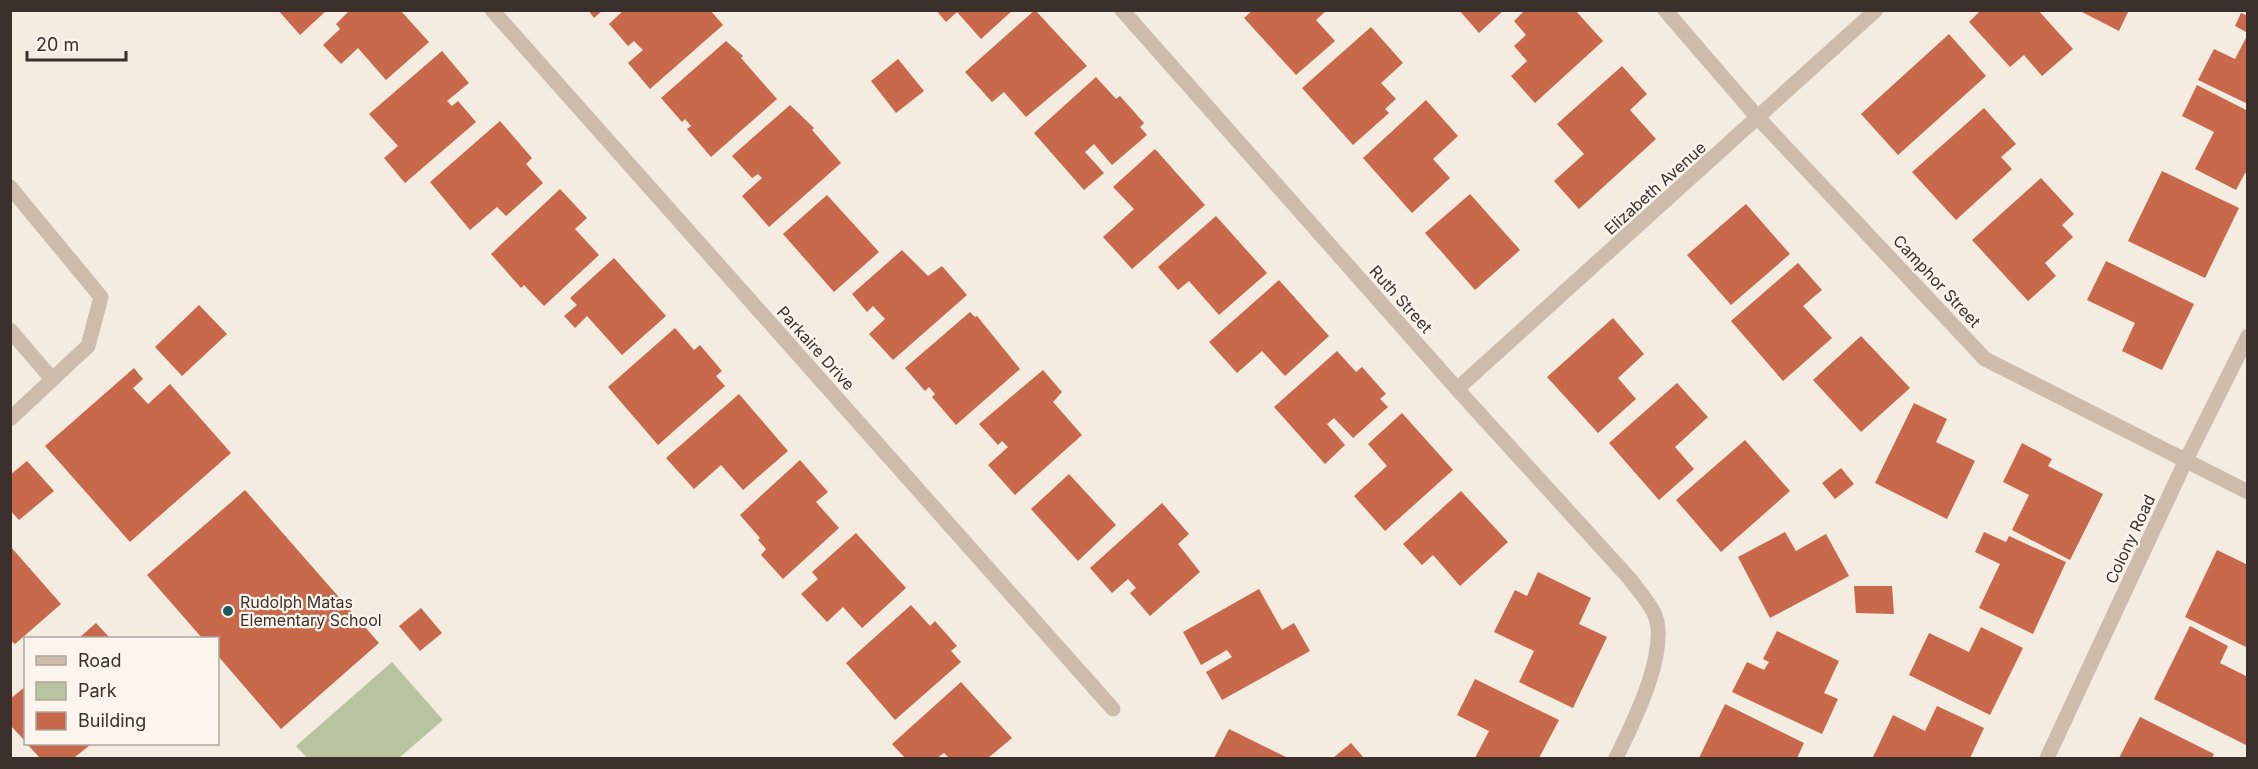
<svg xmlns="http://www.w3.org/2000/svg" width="2258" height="769" font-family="Inter,sans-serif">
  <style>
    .green { fill: #b8c4a0 }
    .building { fill: #c8694b }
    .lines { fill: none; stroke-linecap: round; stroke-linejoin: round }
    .lane { stroke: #cdbbac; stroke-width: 15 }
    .street { stroke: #cdbbac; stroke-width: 15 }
    .poi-dot { fill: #1f5a5e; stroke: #fbf5ee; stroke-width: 2 }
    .labels { text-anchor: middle; stroke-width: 4.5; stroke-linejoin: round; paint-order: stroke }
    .street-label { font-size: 16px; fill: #3b302b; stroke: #fbf5ee }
    .poi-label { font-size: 16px; fill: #3b302b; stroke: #fbf5ee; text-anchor: start }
  </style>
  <rect width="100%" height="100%" fill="#f4ebe1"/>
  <path class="green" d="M392,662L443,720L399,758H307L296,746Z"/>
  <g class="building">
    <path d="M278,10H327L300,35Z"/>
    <path d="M350,10H400L429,42L386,80L358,48L341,64L323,45L340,29L336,24Z"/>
    <path d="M588,10H603L594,18Z"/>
    <path d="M624,10H710L723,25L650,89L628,63L643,50L634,41L628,46L609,24Z"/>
    <path d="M936,10H1013L981,39L957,12L946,22Z"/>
    <path d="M1035,10L1087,66L1026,117L1004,92L992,102L965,72Z"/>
    <path d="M1253,10H1327L1316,20L1335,41L1296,75L1244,18Z"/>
    <path d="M1459,10H1504L1479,33Z"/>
    <path d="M1525,10H1575L1603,41L1535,103L1511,76L1527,61L1514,46L1526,35L1514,21Z"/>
    <path d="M1981,10H2038L2073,49L2042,76L2024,55L2010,67L1969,22Z"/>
    <path d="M2078,10H2129L2119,31Z"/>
    <path d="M2241,13L2248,16V33L2235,26Z"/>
    <path d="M1371,27L1403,63L1381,83L1396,99L1385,109L1389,113L1353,145L1302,88Z"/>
    <path d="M1949,34L1986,76L1898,155L1861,114Z"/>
    <path d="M2248,34V104L2198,80L2214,49L2235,59Z"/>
    <path d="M726,41L743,56L741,58L777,99L711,157L687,129L691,126L685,119L682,122L661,98Z"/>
    <path d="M442,51L469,83L447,101L452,106L458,101L476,122L405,183L384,158L398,146L369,114Z"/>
    <path d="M898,59L924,91L896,113L871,81Z"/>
    <path d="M1622,66L1647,94L1630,110L1656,139L1579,209L1554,181L1584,154L1557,124Z"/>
    <path d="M1096,77L1116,99L1120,96L1144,123L1140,127L1147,135L1112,165L1094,144L1085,152L1104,173L1084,190L1034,133Z"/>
    <path d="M2197,85L2248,111V174L2245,173L2236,190L2195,169L2214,132L2182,116Z"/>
    <path d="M1426,100L1458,136L1433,159L1450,178L1412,213L1363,158Z"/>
    <path d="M790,105L814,128L812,130L841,163L769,227L742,196L762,178L758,174L752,178L732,156Z"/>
    <path d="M1984,108L2016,144L2001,157L2012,169L1956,220L1912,172Z"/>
    <path d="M500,121L532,158L526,164L543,183L506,216L497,207L470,230L430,182Z"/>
    <path d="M1155,149L1205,205L1132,269L1103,237L1134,209L1113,187Z"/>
    <path d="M2162,171L2239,208L2205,278L2128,241Z"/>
    <path d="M2041,178L2074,214L2062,225L2073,237L2045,263L2056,276L2028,301L1972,240Z"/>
    <path d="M560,189L587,218L575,229L599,255L544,306L524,285L521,288L491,254Z"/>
    <path d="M1470,194L1520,250L1475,290L1425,233Z"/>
    <path d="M827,195L879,252L834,292L783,234Z"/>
    <path d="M1746,204L1790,254L1731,305L1687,255Z"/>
    <path d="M1216,216L1267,273L1219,315L1189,281L1178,290L1158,267Z"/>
    <path d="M902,250L928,276L942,266L967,295L893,360L869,334L885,319L873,306L867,312L852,294Z"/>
    <path d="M614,258L666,316L622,355L587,316L575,328L564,316L577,305L570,298Z"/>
    <path d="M2106,261L2194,304L2162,370L2122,351L2135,323L2087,300Z"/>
    <path d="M1798,263L1822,290L1803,306L1832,338L1783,381L1731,321Z"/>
    <path d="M1279,280L1329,336L1285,376L1262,351L1237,373L1209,342Z"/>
    <path d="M199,305L227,334L182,376L155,347Z"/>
    <path d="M970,312L975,317L977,316L1020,369L956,425L932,397L935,394L929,387L925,391L905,368Z"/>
    <path d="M1613,318L1644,354L1618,378L1636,399L1598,433L1547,377Z"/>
    <path d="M675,328L694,350L700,345L722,371L716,376L725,386L658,445L608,387Z"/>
    <path d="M1861,336L1910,388L1861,432L1813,380Z"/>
    <path d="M1337,351L1356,372L1362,367L1386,394L1380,399L1388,407L1353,438L1334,418L1327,424L1345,445L1325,464L1274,407Z"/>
    <path d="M134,368L143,379L133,388L148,404L170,384L231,453L130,542L45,446Z"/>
    <path d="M1043,370L1062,392L1053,402L1082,435L1015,495L988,465L1008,447L1002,441L998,445L979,424Z"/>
    <path d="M1677,383L1708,417L1675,447L1694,469L1659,500L1609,443Z"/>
    <path d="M739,394L788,451L743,490L721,465L694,489L666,458Z"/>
    <path d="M1914,403L1947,419L1936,442L1975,461L1947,519L1875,483Z"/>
    <path d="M1402,413L1453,470L1385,531L1354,496L1387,466L1368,444Z"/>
    <path d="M1745,440L1790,491L1721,552L1676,500Z"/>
    <path d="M2022,443L2052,459L2048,466L2103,494L2070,560L2012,530L2029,495L2003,482Z"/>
    <path d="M800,460L828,492L816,502L839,528L783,579L761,555L766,549L758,540L760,538L740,515Z"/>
    <path d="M27,461L54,491L19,520L10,510V475Z"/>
    <path d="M1841,468L1854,484L1835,499L1822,483Z"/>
    <path d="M1069,474L1116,525L1078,561L1031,509Z"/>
    <path d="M245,490L379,643L281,729L218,656V638H202L147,575Z"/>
    <path d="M1461,491L1508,542L1460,586L1433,555L1422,565L1403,544Z"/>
    <path d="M1162,503L1189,534L1178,544L1200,572L1150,616L1130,593L1136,588L1128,579L1112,593L1090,568Z"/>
    <path d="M1785,532L1796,551L1826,534L1849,576L1770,618L1738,557Z"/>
    <path d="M1984,532L2006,542L2009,536L2066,562L2033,634L1979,608L2000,564L1975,552Z"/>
    <path d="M856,533L906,588L862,628L843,607L827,622L801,594L818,579L812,572Z"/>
    <path d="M10,546L61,604L15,644L10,640Z"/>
    <path d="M2217,550L2248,565V648L2185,617Z"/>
    <path d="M1538,572L1591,598L1579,624L1607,637L1573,708L1519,682L1534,651L1494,632L1515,590L1527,596Z"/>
    <path d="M1854,586H1892L1894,614L1856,613Z"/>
    <path d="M1259,589L1282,630L1294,623L1310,651L1222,700L1206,672L1232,657L1227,650L1201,665L1183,632Z"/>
    <path d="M911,605L930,626L935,621L957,646L951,651L961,662L895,720L846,663Z"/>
    <path d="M421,608L442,633L420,651L399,626Z"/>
    <path d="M96,623L110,638H79Z"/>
    <path d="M2190,626L2228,646L2220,663L2248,677V746L2154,699Z"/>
    <path d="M1981,627L2023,648L1990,715L1909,675L1929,633L1969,652Z"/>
    <path d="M1777,631L1839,661L1824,693L1838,699L1822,734L1732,692L1747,662L1764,670L1769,662L1763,659Z"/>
    <path d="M1475,679L1559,720L1539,758H1475L1489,731L1457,715Z"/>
    <path d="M961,682L1012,738L988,758H949L944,753L937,758H905L892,744Z"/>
    <path d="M26,686V742L10,725V699Z"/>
    <path d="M1725,704L1804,743L1797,758H1699Z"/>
    <path d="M1937,706L1984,728L1970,758L1873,757L1893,715L1925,731Z"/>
    <path d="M2140,717L2214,754L2212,758H2119Z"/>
    <path d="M1229,729L1288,758H1214Z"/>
    <path d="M1351,743L1364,758H1333Z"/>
    <path d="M27,744H91L74,758H40Z"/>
  </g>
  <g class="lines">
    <g class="lane">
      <path d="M10,187L101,297L88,346L10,419"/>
      <path d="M10,330L52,379"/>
    </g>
    <g class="street">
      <path d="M492,10L1113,709"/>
      <path d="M1122,10L1457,389L1630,579C1638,590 1648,601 1654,613C1671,649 1632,725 1616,758"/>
      <path d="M1665,10L1759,119L1985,359L2248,492"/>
      <path d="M1457,389L1876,10"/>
      <path d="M2047,758L2186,460L2248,336"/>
    </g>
  </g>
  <circle class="poi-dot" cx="228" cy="611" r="6"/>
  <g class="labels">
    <g class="street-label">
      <text transform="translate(1655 188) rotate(-42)" y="6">Elizabeth Avenue</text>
      <text transform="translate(1937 281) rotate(47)" y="6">Camphor Street</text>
      <text transform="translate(1401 299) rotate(48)" y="6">Ruth Street</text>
      <text transform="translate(816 348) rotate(48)" y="6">Parkaire Drive</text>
      <text transform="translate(2130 539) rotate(-65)" y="6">Colony Road</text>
    </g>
    <g class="poi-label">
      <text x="240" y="608">Rudolph Matas<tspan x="240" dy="18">Elementary School</tspan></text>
    </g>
  </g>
  <rect width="2258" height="769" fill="none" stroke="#3b302b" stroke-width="24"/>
  <rect x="24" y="637" width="195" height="108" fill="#fbf5ee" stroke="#aea6a0" stroke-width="1.5"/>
  <rect x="36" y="656" width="30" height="9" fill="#cdbbac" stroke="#aea6a0" stroke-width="1.5"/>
  <text x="78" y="667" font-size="18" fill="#3b302b">Road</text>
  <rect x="36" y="682" width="30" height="18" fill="#b8c4a0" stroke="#aea6a0" stroke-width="1.5"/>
  <text x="78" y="697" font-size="18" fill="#3b302b">Park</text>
  <rect x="36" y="712" width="30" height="18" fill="#c8694b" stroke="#aea6a0" stroke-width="1.5"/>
  <text x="78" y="727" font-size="18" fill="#3b302b">Building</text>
  <path d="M27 51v9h99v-9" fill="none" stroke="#3b302b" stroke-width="3"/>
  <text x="36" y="51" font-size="18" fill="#3b302b" stroke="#fbf5ee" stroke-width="4.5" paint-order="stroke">20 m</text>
</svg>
